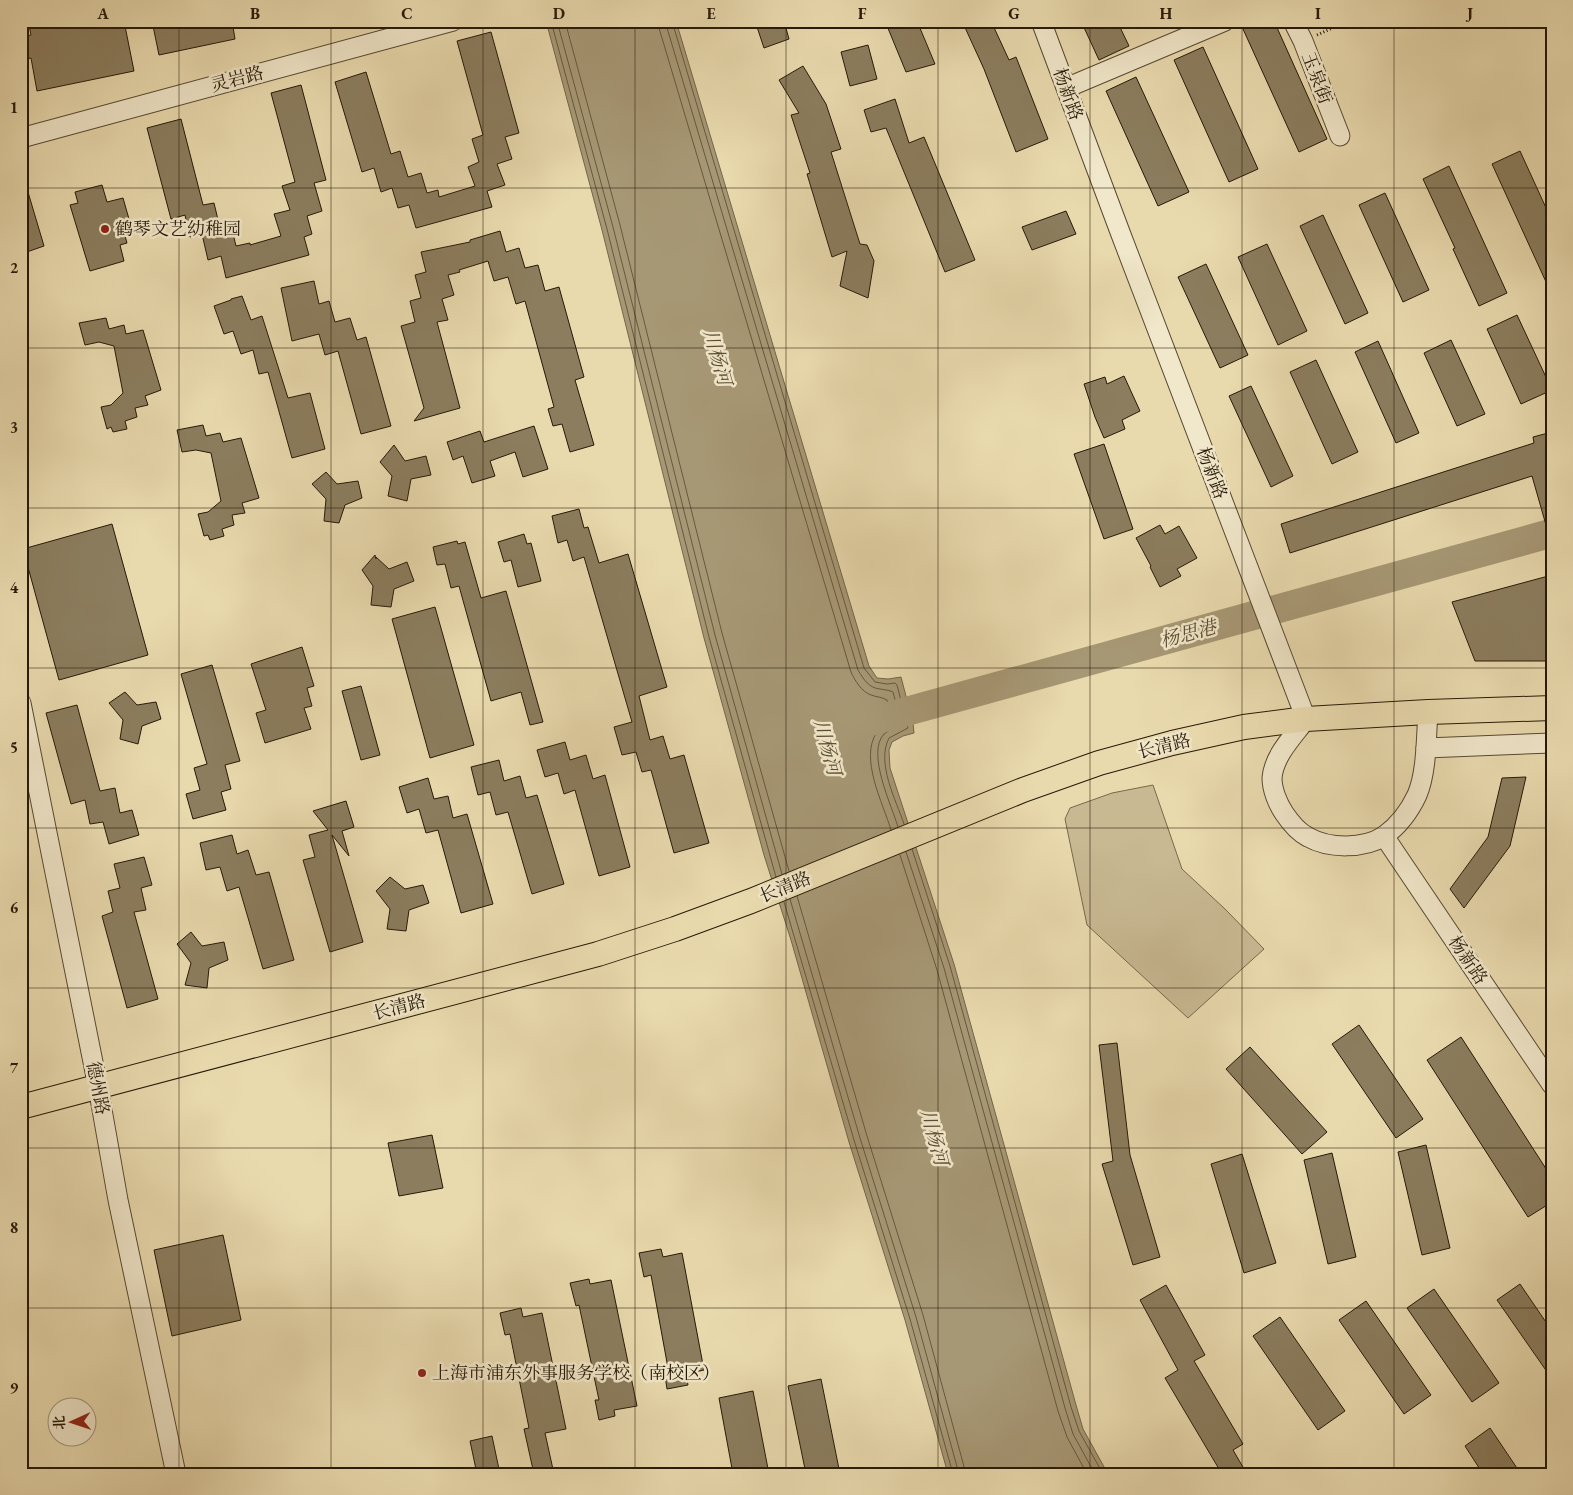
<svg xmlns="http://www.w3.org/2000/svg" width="1573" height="1495" font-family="'EB Garamond','Noto Serif SC',serif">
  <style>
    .green { fill: #c8b992; stroke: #77694c }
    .water { fill: #a79875; stroke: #736549 }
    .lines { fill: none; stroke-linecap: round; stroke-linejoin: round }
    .shore { stroke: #66583e; stroke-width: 1 }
    .river { stroke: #a79875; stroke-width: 29 }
    .building { fill: #8b7d5e; stroke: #261907 }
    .minor-casing { stroke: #574931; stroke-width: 21 }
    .major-casing { stroke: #261907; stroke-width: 26 }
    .path { stroke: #261907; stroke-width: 3; stroke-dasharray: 1 2.5; stroke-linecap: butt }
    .minor { stroke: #f1e7ca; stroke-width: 19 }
    .major { stroke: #e9daae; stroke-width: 24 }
    .grid { fill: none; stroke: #261907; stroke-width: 1; stroke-opacity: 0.55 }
    .poi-dot { fill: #8f2418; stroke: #f1e7ca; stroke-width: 2 }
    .labels { text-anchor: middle; stroke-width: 5; stroke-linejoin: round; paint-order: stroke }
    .street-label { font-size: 18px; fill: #261907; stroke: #f1e7ca }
    .poi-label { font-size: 18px; fill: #261907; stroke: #f1e7ca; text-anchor: start }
    .water-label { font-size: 19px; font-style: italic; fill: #5a4c33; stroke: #f1e7ca }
    .neatline { fill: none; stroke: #261907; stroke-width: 2 }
    .grid-label { font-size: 16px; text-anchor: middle; font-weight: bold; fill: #261907 }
  </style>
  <rect width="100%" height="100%" fill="#e9daae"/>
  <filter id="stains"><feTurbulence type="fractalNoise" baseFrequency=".004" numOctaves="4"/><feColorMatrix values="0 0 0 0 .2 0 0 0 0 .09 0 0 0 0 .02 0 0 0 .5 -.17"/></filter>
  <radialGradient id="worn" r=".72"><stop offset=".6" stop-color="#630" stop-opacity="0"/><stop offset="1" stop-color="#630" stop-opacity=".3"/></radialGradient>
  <path class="green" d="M1153,785L1182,869L1225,909L1264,949L1188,1018L1087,925L1065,819L1070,808L1112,793Z"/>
  <path class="water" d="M546,21H676L869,666L877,678L888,679L901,677L913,723L914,733L903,736L892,742L889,750L890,768L954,964L1076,1405L1083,1429L1108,1474H948L905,1320L849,1142L791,940L764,855L704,638L602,230Z"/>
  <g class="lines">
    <g class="shore">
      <path d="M551,21L607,229L709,637L776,877"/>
      <path d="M557,21L613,227L715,635L782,874"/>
      <path d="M565,21L620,225L722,633L789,871"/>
      <path d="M658,21L659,28L851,672C855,681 862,692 871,695C876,697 882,697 887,700L892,720C887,724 880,726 877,732C859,758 883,803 891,830"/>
      <path d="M665,21L858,670C864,680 869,688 880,689C885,690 889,690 893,692L901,723C896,727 889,730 884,734C866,753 892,806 898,827"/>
      <path d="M672,21L864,668L875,682L887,684L895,683L897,685L908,728L889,738C876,763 896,800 904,824"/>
      <path d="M912,849L950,966L1071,1407L1079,1431L1103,1474"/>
      <path d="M906,852L944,968L1065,1408L1073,1434L1095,1474"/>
      <path d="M900,855L937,970L1058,1411L1067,1437L1087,1474"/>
      <path d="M797,896L867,1136L923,1315L966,1474"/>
      <path d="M790,899L860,1138L916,1317L959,1474"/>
      <path d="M784,902L854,1140L910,1319L953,1474"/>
    </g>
    <path class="river" d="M872,721L1552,533"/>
  </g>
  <g class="building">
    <path d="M28,21H124L134,71L37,91L31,58L21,60V37L31,35Z"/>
    <path d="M152,21H232L235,39L159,55Z"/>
    <path d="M755,21H784L789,39L764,48Z"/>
    <path d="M885,21H917L935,64L906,72Z"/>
    <path d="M962,21H991L1009,60L1016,57L1048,139L1016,152L984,69Z"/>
    <path d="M1081,21H1117L1129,46L1099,60Z"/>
    <path d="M1260,21H1274L1327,139L1299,152L1243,29Z"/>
    <path d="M491,32L519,133L505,137L512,159L497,164L505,185L487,191L492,207L416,228L409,205L398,208L392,188L381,192L374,168L362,172L335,82L366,72L391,154L400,151L408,177L421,173L427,193L438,190L439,197L475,186L468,167L479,162L472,139L483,135L457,41Z"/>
    <path d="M868,45L877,79L850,86L841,52Z"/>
    <path d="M1203,47L1258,169L1229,182L1174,60Z"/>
    <path d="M803,66L826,104L841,149L831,152L860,244L867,245L874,261L868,298L840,286L847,251L832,257L807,174L810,173L791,115L799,113L779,80Z"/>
    <path d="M1136,77L1189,192L1158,206L1106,91Z"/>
    <path d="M301,85L326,180L314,183L322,211L307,216L312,234L304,237L309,255L226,278L221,256L208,260L202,234L190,237L185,215L171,219L147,128L181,119L203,205L214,203L219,224L230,221L236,246L250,243V245L281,236L274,214L290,210L282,186L295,182L271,93Z"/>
    <path d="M895,99L909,143L924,137L975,260L945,272L886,128L871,132L864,110Z"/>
    <path d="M1520,151L1552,221V295L1492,164Z"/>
    <path d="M1449,166L1507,293L1479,306L1453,249L1455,248L1423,179Z"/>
    <path d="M21,182H25L44,246L21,254Z"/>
    <path d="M102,185L107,202L123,198L131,226L123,229L127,243L120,245L124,261L90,271L70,205L78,203L75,192Z"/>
    <path d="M1385,193L1429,290L1403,302L1359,205Z"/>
    <path d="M1066,211L1076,234L1032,250L1022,227Z"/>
    <path d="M1323,215L1368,313L1345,324L1300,226Z"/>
    <path d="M500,231L506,252L519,248L525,268L538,265L545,291L559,287L584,377L575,380L594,445L570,452L562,424L553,426L548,409L554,407L525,301L516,304L508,277L494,281L488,261L459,270L460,272L448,275L454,295L442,299L448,320L437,322L460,408L414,421L424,408L401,326L415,322L410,301L421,298L415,275L426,272L421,252L470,242V240Z"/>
    <path d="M1267,244L1307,331L1278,345L1238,257Z"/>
    <path d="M1206,264L1248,355L1220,368L1178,277Z"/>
    <path d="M314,281L319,304L329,301L335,322L350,318L357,340L366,337L391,426L361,434L338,351L325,355L319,334L292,341L281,288Z"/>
    <path d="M242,296L251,320L262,316L288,398L310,393L325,449L292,458L268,372L259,374L253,350L241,354L233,331L224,334L214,306L231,300V299Z"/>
    <path d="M1517,315L1552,390L1521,404L1487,329Z"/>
    <path d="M106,318L109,329L124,325L126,334L143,330L161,390L145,396L148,405L135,408L137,417L125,421L127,429L113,432L111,427L107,429L101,407L111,405L123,393L114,346L99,342L85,345L79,323Z"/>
    <path d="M1451,340L1485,414L1457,426L1424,353Z"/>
    <path d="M1378,341L1419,433L1396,443L1355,352Z"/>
    <path d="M1316,360L1358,452L1332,464L1290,372Z"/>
    <path d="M1124,376L1140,411L1122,420L1125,429L1104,438L1095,417L1084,384L1105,377L1107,384Z"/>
    <path d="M1251,386L1293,476L1271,487L1229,396Z"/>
    <path d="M203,425L206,436L220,433L223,442L241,438L259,498L242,503L245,513L232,515L234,525L222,529L224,536L210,540L208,535L204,536L198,514L208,512L221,501L211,453L196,450L182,452L177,430Z"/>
    <path d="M534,426L548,469L523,477L515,452L490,461L495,476L472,483L463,456L453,460L447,442L480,431L484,442Z"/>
    <path d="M1552,432V531L1548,532L1532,476L1290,553L1281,524L1534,443L1533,437Z"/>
    <path d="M1104,444L1133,529L1104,539L1074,454Z"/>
    <path d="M394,445L405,461L426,456L431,475L411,479L407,501L388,496L392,476L380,462Z"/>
    <path d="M326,472L337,484L358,481L362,498L345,505L339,523L324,521L326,499L312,484Z"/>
    <path d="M579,509L584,528L588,527L599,563L628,554L667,687L639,696L650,740L663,736L670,759L684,755L709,843L674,853L651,770L642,772L636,752L622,755L614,727L632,722L584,557L573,561L567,540L558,543L552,516Z"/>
    <path d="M112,524L148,655L59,680L23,549Z"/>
    <path d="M1160,525L1165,534L1179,526L1197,558L1177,569L1181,576L1160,587L1150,567L1151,566L1136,538Z"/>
    <path d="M524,534L527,544L531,543L541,581L518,587L511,560L504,562L498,542Z"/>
    <path d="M457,541L458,544L465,542L481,598L506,591L543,722L530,725L521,692L491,701L459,586L451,588L445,564L437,565L433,547Z"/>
    <path d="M375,555L376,559V557L389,569L407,562L414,581L394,589L391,607L371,605L373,586L362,570Z"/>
    <path d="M1552,575V661H1475L1452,602Z"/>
    <path d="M435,607L474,745L430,758L392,619Z"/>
    <path d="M302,647L314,686L307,688L312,706L304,708L311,729L265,743L256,713L266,710L251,664Z"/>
    <path d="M212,665L240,761L225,765L231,789L221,792L226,810L193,819L186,794L200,790L194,768L207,764L181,674Z"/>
    <path d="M361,686L380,755L361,760L342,691Z"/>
    <path d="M125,692L137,705L156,702L161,719L142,726L138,744L120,739L123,720L109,703Z"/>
    <path d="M77,705L100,791L115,788L120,813L132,810L139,835L109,844L103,822L90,824L85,800L71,804L46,713Z"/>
    <path d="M565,742L570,760L586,755L593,779L605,775L630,867L599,876L575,790L564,794L558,773L545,777L537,750Z"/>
    <path d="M499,760L504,781L520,776L526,798L537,795L564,884L532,894L508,812L496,815L490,792L478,795L471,767Z"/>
    <path d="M1526,777L1510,846L1464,908L1450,889L1488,837L1502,778Z"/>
    <path d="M428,778L434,799L448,796L453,818L467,814L493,904L461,913L438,830L426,833L419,809L407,813L399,787Z"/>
    <path d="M346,801L354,827L342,831L349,856L332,835L363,942L330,952L303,860L315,857L309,835L328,830L313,811Z"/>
    <path d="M232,835L237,854L248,850L256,875L269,872L294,960L263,969L239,887L227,891L220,867L206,870L200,843Z"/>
    <path d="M144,857L152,885L141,888L146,910L134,912L158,999L127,1008L102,916L113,912L108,891L120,888L114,864Z"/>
    <path d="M390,877L405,889L423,885L429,903L409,910L406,931L387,929L390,909L376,891Z"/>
    <path d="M191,932L202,946L224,942L228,960L209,968L207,988L185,985L191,963L177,944Z"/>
    <path d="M1359,1025L1423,1119L1396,1138L1332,1044Z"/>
    <path d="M1461,1037L1552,1178V1202L1528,1217L1427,1060Z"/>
    <path d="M1117,1043L1130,1155L1160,1257L1133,1265L1102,1164L1113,1161L1099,1045Z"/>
    <path d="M1250,1047L1327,1132L1302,1154L1226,1069Z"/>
    <path d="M432,1135L443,1188L399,1196L388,1143Z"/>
    <path d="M1426,1145L1450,1248L1422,1255L1398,1152Z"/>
    <path d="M1332,1153L1356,1257L1328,1264L1304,1160Z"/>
    <path d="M1242,1154L1276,1263L1244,1273L1211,1164Z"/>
    <path d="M223,1235L241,1320L172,1336L154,1250Z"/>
    <path d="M661,1249L663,1257L682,1253L704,1370L686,1374L688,1385L667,1389L664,1369L668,1368L651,1275L644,1277L639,1253Z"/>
    <path d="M589,1279L590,1284L611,1280L637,1406L614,1410L615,1416L599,1420L595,1400H599L579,1305L576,1306L570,1283Z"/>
    <path d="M1520,1284L1552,1331V1379L1497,1300Z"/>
    <path d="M1166,1285L1205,1355L1194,1361L1243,1444L1233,1450L1247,1474H1222L1165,1378L1178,1370L1140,1300Z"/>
    <path d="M1434,1289L1499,1383L1472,1402L1407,1308Z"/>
    <path d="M1366,1301L1431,1395L1404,1414L1339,1320Z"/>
    <path d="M521,1308L523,1317L542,1313L566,1429L545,1433L554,1474H534L524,1429L529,1428L510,1334L505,1335L500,1313Z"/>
    <path d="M1280,1317L1345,1411L1318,1430L1253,1336Z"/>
    <path d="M821,1379L840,1474H806L788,1386Z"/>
    <path d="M753,1391L769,1474H733L719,1398Z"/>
    <path d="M1490,1428L1521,1474H1483L1465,1446Z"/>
    <path d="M492,1436L500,1474H477L470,1441Z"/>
  </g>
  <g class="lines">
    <defs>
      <g id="minor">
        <path d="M1041,21L1120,232L1306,719C1293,737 1274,755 1272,778C1272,790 1278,804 1284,813C1290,822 1298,832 1308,837C1329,849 1364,849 1384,836C1398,826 1410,810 1417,795C1427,772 1426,737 1428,712"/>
        <path d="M1293,21L1303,41L1340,136"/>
        <path d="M1066,88L1225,21"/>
        <path d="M21,138L453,21"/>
        <path d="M21,703L98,1087L118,1200L176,1474"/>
        <path d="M1426,748L1552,743"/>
        <path d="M1384,836L1552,1085"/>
      </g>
      <path id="major" d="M21,1107L598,954L675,929L751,901L1023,790L1099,763L1172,743L1244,727L1306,719L1428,712L1552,708"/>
    </defs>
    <use href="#minor" class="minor-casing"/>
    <use href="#major" class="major-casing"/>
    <path class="path" d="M1317,35L1348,21"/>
    <use href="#minor" class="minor"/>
    <use href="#major" class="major"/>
  </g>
  <path class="grid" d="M179,21V1474M331,21V1474M483,21V1474M635,21V1474M786,21V1474M938,21V1474M1090,21V1474M1242,21V1474M1394,21V1474M21,188H1552M21,348H1552M21,508H1552M21,668H1552M21,828H1552M21,988H1552M21,1148H1552M21,1308H1552"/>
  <g class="poi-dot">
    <circle cx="105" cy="229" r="5"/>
    <circle cx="422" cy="1373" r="5"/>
  </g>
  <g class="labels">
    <g class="street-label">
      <text transform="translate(1317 78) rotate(69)" y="6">玉泉街</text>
      <text transform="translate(237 79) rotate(-15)" y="6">灵岩路</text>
      <text transform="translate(1068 94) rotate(70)" y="6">杨新路</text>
      <text transform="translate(1212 473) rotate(69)" y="6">杨新路</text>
      <text transform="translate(1164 746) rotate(-14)" y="6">长清路</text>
      <text transform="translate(785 887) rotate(-22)" y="6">长清路</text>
      <text transform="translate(1468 960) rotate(56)" y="6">杨新路</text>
      <text transform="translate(399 1007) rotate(-15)" y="6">长清路</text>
      <text transform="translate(98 1088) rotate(79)" y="6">德州路</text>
    </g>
    <g class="poi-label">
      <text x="115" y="235">鹤琴文艺幼稚园</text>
      <text x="432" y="1379">上海市浦东外事服务学校（南校区）</text>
    </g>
    <g class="water-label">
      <text transform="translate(718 357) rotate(74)" y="7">川杨河</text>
      <text transform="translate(1188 633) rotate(-15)" y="7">杨思港</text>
      <text transform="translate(828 747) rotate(75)" y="7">川杨河</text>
      <text transform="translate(935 1137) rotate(75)" y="7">川杨河</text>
    </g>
  </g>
  <rect width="1573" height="1495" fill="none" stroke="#e9daae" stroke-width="55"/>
  <g transform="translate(72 1422) rotate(267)"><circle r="24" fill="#f1e7ca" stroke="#a0957c"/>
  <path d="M0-4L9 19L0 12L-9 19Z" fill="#8f2418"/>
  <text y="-8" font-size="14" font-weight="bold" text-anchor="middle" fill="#261907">北</text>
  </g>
  <rect x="28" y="28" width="1518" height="1440" class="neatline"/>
  <g class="grid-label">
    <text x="103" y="19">A</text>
    <text x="255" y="19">B</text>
    <text x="407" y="19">C</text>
    <text x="559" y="19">D</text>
    <text x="711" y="19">E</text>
    <text x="862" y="19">F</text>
    <text x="1014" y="19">G</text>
    <text x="1166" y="19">H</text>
    <text x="1318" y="19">I</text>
    <text x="1470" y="19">J</text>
    <text x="14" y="113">1</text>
    <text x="14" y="273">2</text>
    <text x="14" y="433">3</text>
    <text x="14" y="593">4</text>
    <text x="14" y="753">5</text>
    <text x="14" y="913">6</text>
    <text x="14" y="1073">7</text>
    <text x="14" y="1233">8</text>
    <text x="14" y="1393">9</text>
  </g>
  <rect width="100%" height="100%" filter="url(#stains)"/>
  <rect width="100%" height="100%" fill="url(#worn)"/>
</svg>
